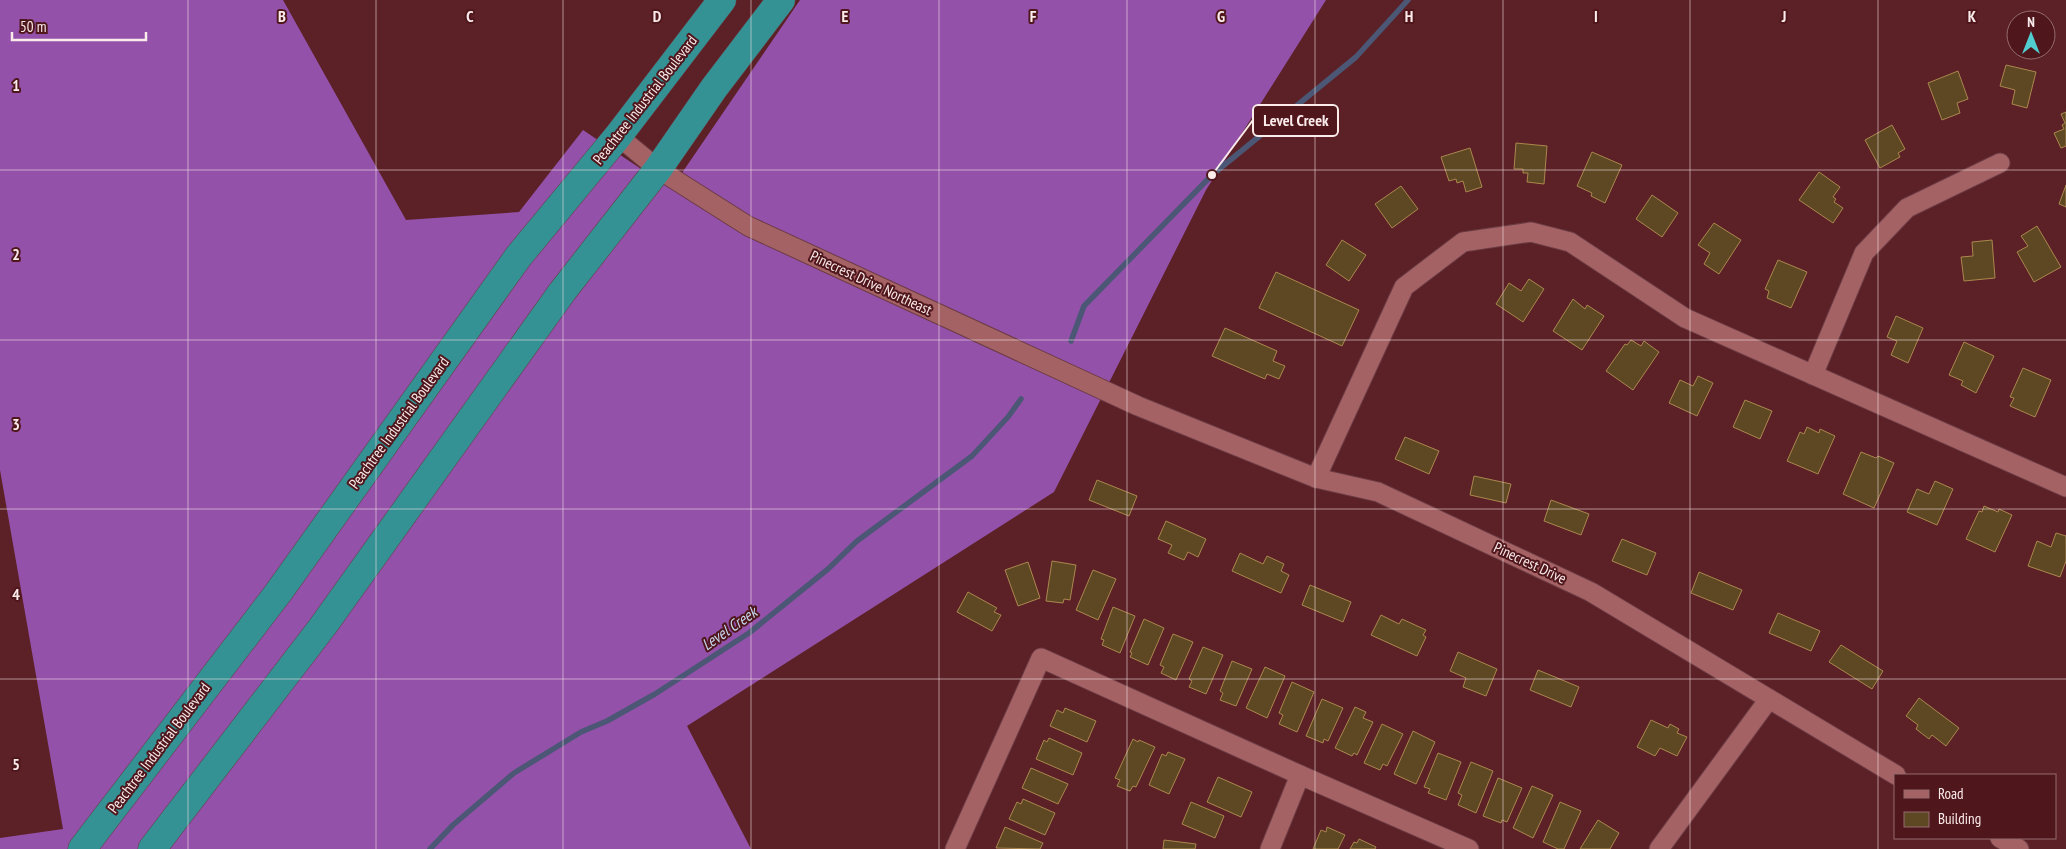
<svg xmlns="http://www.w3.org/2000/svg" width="2066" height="849" font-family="'PT Sans Narrow',sans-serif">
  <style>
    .forest { fill: #9451aa }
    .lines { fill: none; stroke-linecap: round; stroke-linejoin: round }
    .stream { stroke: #4b5775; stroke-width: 5.5 }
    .building { fill: #5e4824; stroke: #ab874f }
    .street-casing { stroke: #6b3b43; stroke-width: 21 }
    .highway-casing { stroke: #6b3b43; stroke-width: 29 }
    .street { stroke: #a46265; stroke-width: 19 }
    .highway { stroke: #349194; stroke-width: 28 }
    .grid { fill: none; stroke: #fbebeb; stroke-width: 1; stroke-opacity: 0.55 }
    .labels { text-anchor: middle; stroke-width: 4; stroke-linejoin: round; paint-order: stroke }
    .street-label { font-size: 15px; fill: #fbebeb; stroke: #4f161c }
    .water-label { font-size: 16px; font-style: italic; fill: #c8d8ee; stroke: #4f161c }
    .grid-label { font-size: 16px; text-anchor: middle; font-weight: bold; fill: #fbebeb; stroke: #4f161c; stroke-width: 4; stroke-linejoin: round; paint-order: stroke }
    .leader { fill: none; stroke: #fbebeb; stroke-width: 2 }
    .callout-dot { fill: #fbebeb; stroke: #4f161c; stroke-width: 2 }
    .callout { fill: #4f161c; stroke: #fbebeb; stroke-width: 2 }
    .callout-label { font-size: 16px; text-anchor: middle; font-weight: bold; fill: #fbebeb }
  </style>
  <rect width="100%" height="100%" fill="#5b2126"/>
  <path class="forest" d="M0,0H283L406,220L519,212L583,130L671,189L800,0H1326L1206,190L1054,492L687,726L751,849H0V838L63,829L0,470Z"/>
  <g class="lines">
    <g class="stream">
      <path d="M1071,341L1084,306L1212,175L1356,57L1408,0"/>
      <path d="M430,849L453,825L514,773L581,732L607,721L655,694L749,633L828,569L857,541L972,456L1008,417L1021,399"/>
    </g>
  </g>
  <g class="building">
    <path d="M2006,65L2036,72L2027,108L2012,104L2015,90L2000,86Z"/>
    <path d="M1958,71L1968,99L1957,103L1960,113L1942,120L1928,83Z"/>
    <path d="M2066,112V146L2061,148L2054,133L2064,129L2062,125L2065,123L2061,114Z"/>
    <path d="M1892,125L1905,149L1898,153L1900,157L1880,168L1865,140Z"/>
    <path d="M1516,143L1547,146L1544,184L1527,182L1528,173H1523V169H1514Z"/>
    <path d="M1470,148L1482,187L1466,192L1463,181L1457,183L1456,179L1449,181L1441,157Z"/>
    <path d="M1592,152L1622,165L1605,203L1591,196L1592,193L1577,186Z"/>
    <path d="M1819,172L1840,187L1833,197L1836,199L1834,202L1843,208L1833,223L1799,200Z"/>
    <path d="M2066,185V207L2059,204Z"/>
    <path d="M1401,186L1418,209L1392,228L1375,204Z"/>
    <path d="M1652,195L1678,213L1662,237L1636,219Z"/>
    <path d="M1714,223L1741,240L1719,274L1704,264L1710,253L1698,245Z"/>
    <path d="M2037,226L2061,267L2034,282L2017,252L2028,246L2021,236Z"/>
    <path d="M1342,240L1366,255L1349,281L1326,265Z"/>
    <path d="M1992,240L1995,278L1964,281L1961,257L1973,256L1972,242Z"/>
    <path d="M1778,260L1807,272L1791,308L1767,298L1769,291L1765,289Z"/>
    <path d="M1276,272L1359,310L1342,346L1259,308Z"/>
    <path d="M1529,279L1544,289L1523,322L1496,304L1509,283L1521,291Z"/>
    <path d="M1573,299L1585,309L1587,305L1604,316L1582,350L1553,331Z"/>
    <path d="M1896,316L1923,328L1908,363L1891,355L1897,341L1887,337Z"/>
    <path d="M1225,328L1277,351L1273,361L1285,366L1279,379L1267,374L1265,379L1212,356Z"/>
    <path d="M1631,340L1641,346L1644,341L1659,352L1633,390L1606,371L1625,344L1627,345Z"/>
    <path d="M1964,342L1994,356L1976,393L1961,385L1963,381L1949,375Z"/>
    <path d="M2023,368L2051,380L2035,417L2010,406L2014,398L2010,397Z"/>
    <path d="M1698,376L1713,383L1697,416L1669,403L1680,380L1693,386Z"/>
    <path d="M1745,400L1772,411L1760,439L1733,427Z"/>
    <path d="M1807,427L1819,433L1820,429L1835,436L1818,474L1787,461L1800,432L1804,434Z"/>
    <path d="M1405,437L1439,451L1429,474L1395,459Z"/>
    <path d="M1861,452L1876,458L1878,456L1894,463L1874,508L1843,494Z"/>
    <path d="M1474,476L1511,484L1506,503L1470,495Z"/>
    <path d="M1097,480L1137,496L1129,516L1089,500Z"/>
    <path d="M1935,481L1953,489L1937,525L1907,512L1917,489L1929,494Z"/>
    <path d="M1551,500L1589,514L1581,535L1544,521Z"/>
    <path d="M1984,506L1998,512L1999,509L2012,515L1995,552L1966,539L1979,511L1982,512Z"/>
    <path d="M1166,521L1206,539L1198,557L1188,552L1184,560L1168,553L1172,545L1158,539Z"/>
    <path d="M2056,533L2066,536V561L2060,577L2028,566L2037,541L2051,547Z"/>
    <path d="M1622,539L1656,553L1647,575L1612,561Z"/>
    <path d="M1240,553L1263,564L1267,556L1284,564L1281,571L1289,575L1281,593L1232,571Z"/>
    <path d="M1052,561L1076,565L1070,600L1064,599L1063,603L1046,601Z"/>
    <path d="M1028,562L1040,598L1018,606L1005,570Z"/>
    <path d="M1093,570L1116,579L1098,620L1076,610Z"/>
    <path d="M1699,572L1742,590L1733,610L1691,593Z"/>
    <path d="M1310,585L1351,602L1343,622L1302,605Z"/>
    <path d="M968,592L997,608L994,612L1001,615L992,631L957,612Z"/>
    <path d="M1113,607L1135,616L1120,653L1102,645L1104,640L1101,639Z"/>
    <path d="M1778,613L1820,631L1811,651L1769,633Z"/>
    <path d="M1381,615L1399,624L1402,619L1426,630L1423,635L1426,637L1417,656L1371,635Z"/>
    <path d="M1144,619L1164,628L1148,665L1130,657L1132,653L1130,652Z"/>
    <path d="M1173,634L1193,642L1176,680L1161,673L1164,667L1160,665Z"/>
    <path d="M1841,645L1883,671L1872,689L1829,662Z"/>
    <path d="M1203,647L1223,655L1206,694L1189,687L1192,681L1189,679Z"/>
    <path d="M1458,652L1497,669L1486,696L1463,687L1466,678L1450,671Z"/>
    <path d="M1232,661L1252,669L1236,706L1220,700L1223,693L1220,691Z"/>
    <path d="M1265,667L1285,676L1267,718L1246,708Z"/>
    <path d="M1538,670L1579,687L1571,707L1530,690Z"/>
    <path d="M1292,682L1314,692L1297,732L1279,724L1283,715L1279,713Z"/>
    <path d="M1919,698L1959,728L1946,746L1932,735L1929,739L1916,729L1918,725L1906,716Z"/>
    <path d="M1322,699L1343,708L1328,741L1324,739L1323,743L1306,736Z"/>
    <path d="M1355,707L1366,712L1363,718L1373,722L1357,755L1354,753L1352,756L1335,748Z"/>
    <path d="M1065,708L1096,721L1087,742L1050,726L1057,710L1063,713Z"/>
    <path d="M1651,720L1668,728L1670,724L1679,729L1677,733L1687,737L1677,756L1660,748L1655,756L1637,747Z"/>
    <path d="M1382,724L1403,734L1387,766L1383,764L1380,770L1364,763Z"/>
    <path d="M1413,731L1435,742L1416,784L1394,774Z"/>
    <path d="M1049,738L1082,753L1073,775L1036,759L1044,740L1047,742Z"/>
    <path d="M1133,739L1138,742L1139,740L1155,747L1136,787L1133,786L1130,791L1117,786L1120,780L1115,778Z"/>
    <path d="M1168,752L1185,759L1169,794L1149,785L1162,754L1166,756Z"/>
    <path d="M1438,753L1461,762L1446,800L1428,793L1430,789L1424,787Z"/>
    <path d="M1471,762L1493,771L1476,813L1458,805L1462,795L1458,793Z"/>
    <path d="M1031,768L1068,784L1058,804L1022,788Z"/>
    <path d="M1218,777L1252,792L1241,817L1207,802Z"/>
    <path d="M1498,778L1522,788L1507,822L1502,820L1501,823L1483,816Z"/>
    <path d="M1532,786L1553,795L1533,838L1513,828Z"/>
    <path d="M1023,799L1055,813L1045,835L1009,819L1017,802L1021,804Z"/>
    <path d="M1191,802L1224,816L1215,838L1182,824Z"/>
    <path d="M1560,802L1581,811L1564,849H1558L1543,842Z"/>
    <path d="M1598,820L1619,833L1610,849H1580Z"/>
    <path d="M1005,827L1043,843L1040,849L996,848Z"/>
    <path d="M1327,827L1345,835L1338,849H1313L1321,830L1326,832Z"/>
    <path d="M1359,839L1376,847L1375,849H1350L1354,842L1357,843Z"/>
    <path d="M1164,840L1196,844L1195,849H1163Z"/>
  </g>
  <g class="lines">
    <defs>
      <g id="street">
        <path d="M618,136L658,169L748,226L1138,406L1316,478L1378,492L1591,592L1896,775"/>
        <path d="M1813,375L1864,253L1907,208L2000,163"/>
        <path d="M1316,478L1404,287L1463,242L1531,232L1570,242L1685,318L2066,487"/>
        <path d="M2000,838L2019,849"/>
        <path d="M955,849L1041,658L1300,775L1469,849"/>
        <path d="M1270,849L1300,775"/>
        <path d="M1659,849L1769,699"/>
      </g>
      <g id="highway">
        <path d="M82,849L278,593L518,257L618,136L722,0"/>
        <path d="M152,849L323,626L562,292L658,169L714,88L781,0"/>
      </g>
    </defs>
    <use href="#street" class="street-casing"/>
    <use href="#highway" class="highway-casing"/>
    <use href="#street" class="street"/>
    <use href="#highway" class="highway"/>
  </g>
  <path class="grid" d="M188,0V849M376,0V849M563,0V849M751,0V849M939,0V849M1127,0V849M1315,0V849M1503,0V849M1690,0V849M1878,0V849M0,170H2066M0,340H2066M0,509H2066M0,679H2066"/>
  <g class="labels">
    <g class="street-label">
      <text transform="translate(645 100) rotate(-52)" y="5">Peachtree Industrial Boulevard</text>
      <text transform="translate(871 283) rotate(25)" y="5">Pinecrest Drive Northeast</text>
      <text transform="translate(399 423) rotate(-54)" y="5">Peachtree Industrial Boulevard</text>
      <text transform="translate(1530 563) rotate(25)" y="5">Pinecrest Drive</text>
      <text transform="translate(159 748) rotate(-53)" y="5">Peachtree Industrial Boulevard</text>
    </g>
    <g class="water-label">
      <text transform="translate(729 628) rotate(-35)" y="6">Level Creek</text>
    </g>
  </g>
  <g class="grid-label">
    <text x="282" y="22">B</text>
    <text x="470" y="22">C</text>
    <text x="657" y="22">D</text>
    <text x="845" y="22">E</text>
    <text x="1033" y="22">F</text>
    <text x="1221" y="22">G</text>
    <text x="1409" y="22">H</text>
    <text x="1596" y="22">I</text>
    <text x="1784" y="22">J</text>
    <text x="1972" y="22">K</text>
    <text x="16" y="91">1</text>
    <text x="16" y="260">2</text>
    <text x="16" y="430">3</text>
    <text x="16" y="600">4</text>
    <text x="16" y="770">5</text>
  </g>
  <path class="leader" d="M1212 175L1253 120"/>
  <circle class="callout-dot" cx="1212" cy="175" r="5"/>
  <rect class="callout" x="1253" y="105" width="85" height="31" rx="5"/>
  <g class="callout-label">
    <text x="1296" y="126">Level Creek</text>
  </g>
  <rect x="1894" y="774" width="162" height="65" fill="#4f161c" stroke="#946b6f"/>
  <rect x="1904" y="790" width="25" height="8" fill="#a46265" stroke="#946b6f"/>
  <text x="1938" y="799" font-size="15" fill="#fbebeb">Road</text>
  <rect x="1904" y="812" width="25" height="15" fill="#5e4824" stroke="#946b6f"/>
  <text x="1938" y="824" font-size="15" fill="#fbebeb">Building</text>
  <g transform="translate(2031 35)"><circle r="24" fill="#4f161c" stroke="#946b6f"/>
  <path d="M0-4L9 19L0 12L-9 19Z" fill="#52cdcf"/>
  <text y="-8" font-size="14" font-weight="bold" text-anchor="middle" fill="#fbebeb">N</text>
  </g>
  <path d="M12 32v8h134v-8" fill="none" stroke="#fbebeb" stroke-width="2.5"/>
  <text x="20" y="32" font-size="15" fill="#fbebeb" stroke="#4f161c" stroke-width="4" paint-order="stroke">50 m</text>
</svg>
